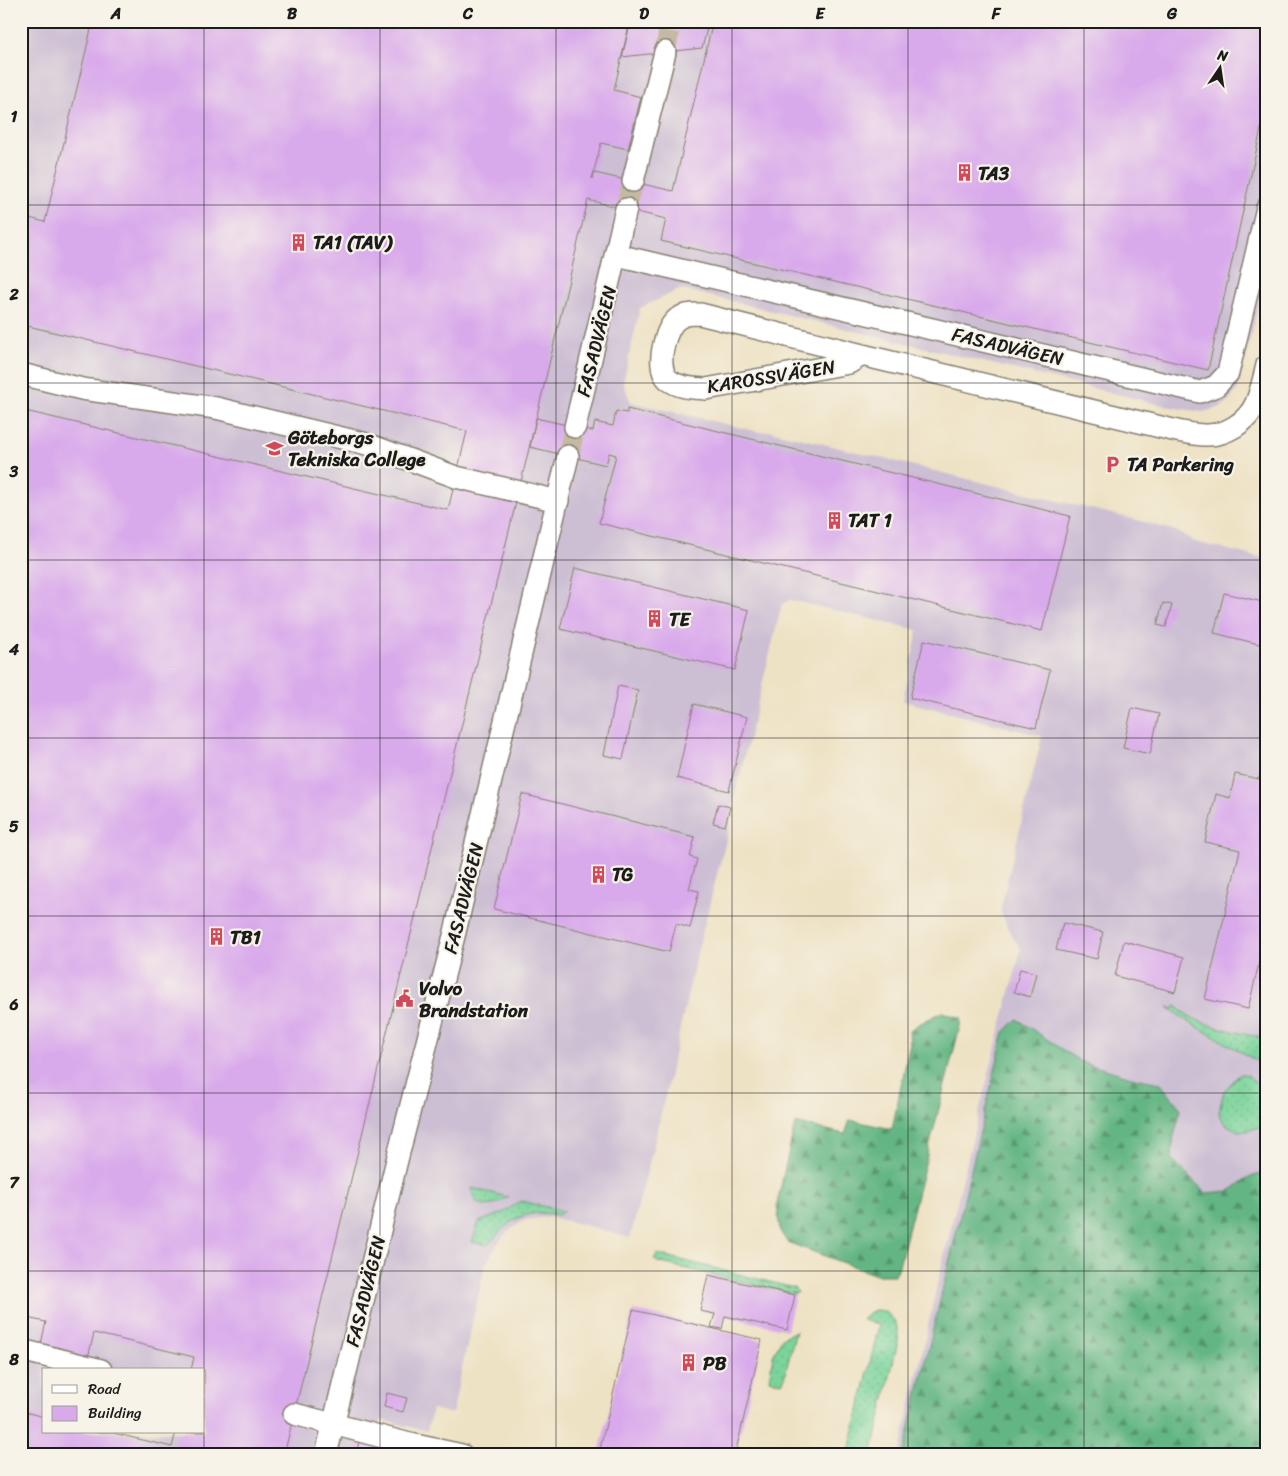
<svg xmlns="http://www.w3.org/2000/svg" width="1288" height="1476" font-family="Sriracha,sans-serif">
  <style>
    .industrial { fill: #ccbed3; fill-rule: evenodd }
    .grass { fill: url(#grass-dots); stroke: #4c785c }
    .forest { fill: url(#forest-firs); stroke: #406950 }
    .building { fill: #d9aaeb }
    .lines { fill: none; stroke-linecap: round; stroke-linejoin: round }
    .minor-tunnel { stroke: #c4baa2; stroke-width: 21; stroke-dasharray: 21 11; stroke-linecap: butt }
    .minor-casing { stroke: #857f70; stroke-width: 24 }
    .minor { stroke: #fff; stroke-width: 21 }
    .grid { fill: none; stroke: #1c1c1c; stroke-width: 1; stroke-opacity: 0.55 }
    .labels { text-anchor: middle; stroke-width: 4.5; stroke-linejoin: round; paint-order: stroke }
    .poi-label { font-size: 19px; font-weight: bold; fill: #1c1c1c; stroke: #f7f3e8; text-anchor: start }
    .street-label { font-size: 19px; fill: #1c1c1c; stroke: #f7f3e8 }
    .neatline { fill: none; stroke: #1c1c1c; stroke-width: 2 }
    .grid-label { font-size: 16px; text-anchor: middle; font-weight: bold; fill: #1c1c1c }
  </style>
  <defs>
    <pattern id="grass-dots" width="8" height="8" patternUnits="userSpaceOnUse" patternTransform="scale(1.25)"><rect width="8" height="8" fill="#7bd49b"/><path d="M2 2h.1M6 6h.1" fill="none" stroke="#6ab585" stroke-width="1.8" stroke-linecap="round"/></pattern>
    <pattern id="forest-firs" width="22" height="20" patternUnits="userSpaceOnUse" patternTransform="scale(1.25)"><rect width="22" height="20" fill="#64b683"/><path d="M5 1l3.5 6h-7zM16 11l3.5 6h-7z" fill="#52936a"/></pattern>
  </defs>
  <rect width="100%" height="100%" fill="#f7f3e8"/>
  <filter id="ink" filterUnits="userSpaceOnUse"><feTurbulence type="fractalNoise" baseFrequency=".02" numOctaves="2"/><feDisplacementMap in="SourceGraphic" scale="10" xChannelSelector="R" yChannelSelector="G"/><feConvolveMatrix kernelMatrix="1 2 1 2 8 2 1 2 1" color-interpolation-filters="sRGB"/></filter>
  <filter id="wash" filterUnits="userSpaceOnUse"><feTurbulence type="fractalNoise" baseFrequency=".0096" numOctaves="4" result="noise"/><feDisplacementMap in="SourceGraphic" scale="20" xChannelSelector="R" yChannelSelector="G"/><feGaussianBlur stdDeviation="1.12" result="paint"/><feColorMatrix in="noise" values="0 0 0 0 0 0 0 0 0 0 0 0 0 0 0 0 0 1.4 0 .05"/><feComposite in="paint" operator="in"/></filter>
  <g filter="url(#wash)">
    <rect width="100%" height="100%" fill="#eee2c4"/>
    <path class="industrial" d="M21,21H1267V270L1238,388L1228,402L1221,407L1203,412L1175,408L681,289L640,308L623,383L631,402L759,432L770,431L1133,519L1176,531L1195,542L1267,559V1455H899L939,1277L982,1100L1021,949L1011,934L1001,912V907L1042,736L903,701L918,630L790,600L782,604L735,794L728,832L697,953L657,1132L630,1238L581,1224L548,1217L525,1220L508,1231L497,1244L485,1265L452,1414L432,1409L427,1431L381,1420L378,1431L404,1455H21ZM44,1370H204V1432H44Z"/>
    <g class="grass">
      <path d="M1176,1005C1190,1025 1243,1033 1267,1039V1067L1187,1021L1168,1007L1174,1009Z"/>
      <path d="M1242,1074L1248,1075L1267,1096V1121L1264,1130L1256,1128L1247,1131H1238L1225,1124L1220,1117L1219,1111L1224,1091L1239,1075Z"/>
      <path d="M471,1188L508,1197L493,1205L483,1206L475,1201Z"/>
      <path d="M521,1201L564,1211L558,1215C540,1211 522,1213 507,1225C500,1231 494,1239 487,1245L472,1242L479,1222L503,1213Z"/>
      <path d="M657,1254L794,1288L798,1292L795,1294L657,1262L654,1259Z"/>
      <path d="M875,1310C892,1310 900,1326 898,1341L872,1455H848L879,1325L862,1320L868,1313Z"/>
      <path d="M796,1331L783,1382L781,1383L769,1379L773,1356L782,1338Z"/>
    </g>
    <g class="forest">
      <path d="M942,1012L962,1018L898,1270L894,1275H876L787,1242L780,1231L777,1204L795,1123L845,1134L850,1120L892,1129L910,1043L909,1031C915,1025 933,1017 942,1012Z"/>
      <path d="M1017,1019L1081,1062L1135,1078L1160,1083L1181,1109L1173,1140L1172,1159L1206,1193L1230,1191L1247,1178L1267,1172V1455H903L1004,1032Z"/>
    </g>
    <g id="blocks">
      <g class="building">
        <path d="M93,21H630L614,90L641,97L628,149L601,143L592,179L595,173L673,191L713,21H1267V102L1208,370L661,241L666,219L588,200L527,457L284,1455H21V1411L44,1417V1432H109L172,1447L176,1432H204V1370H191L194,1357L94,1333L85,1370H63L68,1350L41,1344L46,1322L21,1317V410L448,510L467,431L28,326L21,352V216L45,222Z"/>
        <path d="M631,21H709L702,48L622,57Z"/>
        <path d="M627,409L1070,516L1042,631L599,523L616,455L609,453L606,465L530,447L536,418L593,431L595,422L613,426L616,411L627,413Z"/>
        <path d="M575,568L749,610L735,670L560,629Z"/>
        <path d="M1224,593L1267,603V646L1214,633Z"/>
        <path d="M1163,603L1172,605L1166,627L1157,625Z"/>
        <path d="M924,640L1050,670L1036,728L910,698Z"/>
        <path d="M618,686L638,690L623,759L604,755Z"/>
        <path d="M694,704L747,717L729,791L677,778Z"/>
        <path d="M1132,708L1159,714L1150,754L1123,748Z"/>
        <path d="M1266,747L1267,930L1248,1009L1205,999L1240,850L1205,842L1216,794L1230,798L1235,774L1259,779Z"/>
        <path d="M522,794L695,837L690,857L697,859L689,889L699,891L690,928L676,924L669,952L494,909Z"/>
        <path d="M718,804L730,807L725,826L713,823Z"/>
        <path d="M1063,923L1103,932L1097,959L1056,950Z"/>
        <path d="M1124,941L1184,957L1175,992L1115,976Z"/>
        <path d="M1020,969L1036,973L1030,997L1014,992Z"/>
        <path d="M708,1275L795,1295L787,1330L725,1316L722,1329L711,1327L715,1314L700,1311Z"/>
        <path d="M633,1310L762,1340L735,1455H625L600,1449Z"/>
        <path d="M387,1393L407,1398L403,1412L384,1407Z"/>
        <path d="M359,1441L404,1452V1455H356Z"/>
      </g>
    </g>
  </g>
  <g filter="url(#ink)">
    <use href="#blocks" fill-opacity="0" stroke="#857f70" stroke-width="1"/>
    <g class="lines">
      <g class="minor-tunnel">
        <path d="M665,52L671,21"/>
        <path d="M626,209L633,181"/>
        <path d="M568,456L575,427"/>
      </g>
      <defs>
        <g id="minor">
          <path d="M633,181L665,52"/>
          <path d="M617,255L1200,392L1216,386L1228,373L1267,208"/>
          <path d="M862,355L849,363L706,389C694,388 679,388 669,380C655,369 664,333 674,322C681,314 691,314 700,314L862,355L1177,431C1187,433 1196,435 1205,435C1225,436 1248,422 1256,403C1261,391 1264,378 1267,365"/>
          <path d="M21,374L82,389L216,408L367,444L456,477L558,501"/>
          <path d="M575,427L626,209"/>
          <path d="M21,1350L101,1370"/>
          <path d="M294,1414L406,1443L462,1455"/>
          <path d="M326,1455L396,1164L455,932L568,456"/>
        </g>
      </defs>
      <use href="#minor" class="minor-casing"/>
      <use href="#minor" class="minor"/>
    </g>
  </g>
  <path class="grid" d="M204,21V1370M380,21V1455M556,21V1455M732,21V1455M908,21V1455M1084,21V1455M21,205H1267M21,383H1267M21,560H1267M21,738H1267M21,916H1267M21,1093H1267M21,1271H1267M204,1432V1455"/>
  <defs>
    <symbol id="building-bare" viewBox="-9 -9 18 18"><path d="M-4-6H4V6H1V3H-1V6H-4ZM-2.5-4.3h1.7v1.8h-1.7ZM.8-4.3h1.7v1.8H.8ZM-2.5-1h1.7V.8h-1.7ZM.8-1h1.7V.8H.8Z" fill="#d1495b" stroke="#f7f3e8" stroke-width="2.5" paint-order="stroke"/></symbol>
    <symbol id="school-bare" viewBox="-9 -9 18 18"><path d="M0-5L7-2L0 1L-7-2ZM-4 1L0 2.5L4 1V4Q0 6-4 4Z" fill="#d1495b" stroke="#f7f3e8" stroke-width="2.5" paint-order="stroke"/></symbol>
    <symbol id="parking-bare" viewBox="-9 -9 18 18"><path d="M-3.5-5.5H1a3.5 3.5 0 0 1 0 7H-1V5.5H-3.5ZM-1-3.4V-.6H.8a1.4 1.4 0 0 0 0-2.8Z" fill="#d1495b" stroke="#f7f3e8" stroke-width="2.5" paint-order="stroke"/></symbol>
    <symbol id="civic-bare" viewBox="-9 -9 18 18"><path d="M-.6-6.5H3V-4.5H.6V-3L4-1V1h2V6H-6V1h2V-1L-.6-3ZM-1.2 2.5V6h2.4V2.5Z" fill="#d1495b" stroke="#f7f3e8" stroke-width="2.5" paint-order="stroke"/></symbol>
  </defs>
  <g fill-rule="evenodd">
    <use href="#building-bare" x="952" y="160" width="25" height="25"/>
    <use href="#building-bare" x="286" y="230" width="25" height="25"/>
    <use href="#school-bare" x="262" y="436" width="25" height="25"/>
    <use href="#parking-bare" x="1100" y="452" width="25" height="25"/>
    <use href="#building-bare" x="822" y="508" width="25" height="25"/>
    <use href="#building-bare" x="642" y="606" width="25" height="25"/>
    <use href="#building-bare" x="586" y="862" width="25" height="25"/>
    <use href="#building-bare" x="204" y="924" width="25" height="25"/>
    <use href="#civic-bare" x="392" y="986" width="25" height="25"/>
    <use href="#building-bare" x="676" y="1350" width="25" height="25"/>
  </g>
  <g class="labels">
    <g class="poi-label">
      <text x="978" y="180">TA3</text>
      <text x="313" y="249">TA1 (TAV)</text>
      <text x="288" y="444">Göteborgs<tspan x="288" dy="22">Tekniska College</tspan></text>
      <text x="1127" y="471">TA Parkering</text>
      <text x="848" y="527">TAT 1</text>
      <text x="669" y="626">TE</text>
      <text x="612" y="881">TG</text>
      <text x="230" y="944">TB1</text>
      <text x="419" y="995">Volvo<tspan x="419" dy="22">Brandstation</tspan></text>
      <text x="703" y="1370">PB</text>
    </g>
    <g class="street-label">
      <text transform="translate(596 341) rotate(-76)" y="7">FASADVÄGEN</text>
      <text transform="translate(1008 346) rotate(13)" y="7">FASADVÄGEN</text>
      <text transform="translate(771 376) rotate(-9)" y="7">KAROSSVÄGEN</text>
      <text transform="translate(463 898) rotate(-76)" y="7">FASADVÄGEN</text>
      <text transform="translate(365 1291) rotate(-76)" y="7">FASADVÄGEN</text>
    </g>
  </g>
  <rect width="1288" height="1476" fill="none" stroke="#f7f3e8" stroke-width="55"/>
  <rect x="42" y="1368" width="162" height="65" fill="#f7f3e8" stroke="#9f9d96"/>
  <rect x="52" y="1385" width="25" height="8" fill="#ffffff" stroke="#9f9d96"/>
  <text x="88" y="1394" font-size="15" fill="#1c1c1c">Road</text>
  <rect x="52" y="1406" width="25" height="15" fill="#d9aaeb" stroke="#9f9d96"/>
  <text x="88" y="1418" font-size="15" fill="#1c1c1c">Building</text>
  <g transform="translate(1220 68) rotate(13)" stroke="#f7f3e8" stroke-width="4" paint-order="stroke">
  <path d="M0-4L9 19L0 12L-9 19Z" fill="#1c1c1c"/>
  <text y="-8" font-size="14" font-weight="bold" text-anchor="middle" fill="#1c1c1c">N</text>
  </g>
  <rect x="28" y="28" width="1232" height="1420" class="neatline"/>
  <g class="grid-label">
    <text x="116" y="19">A</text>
    <text x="292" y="19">B</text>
    <text x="468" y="19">C</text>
    <text x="644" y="19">D</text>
    <text x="820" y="19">E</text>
    <text x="996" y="19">F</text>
    <text x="1172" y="19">G</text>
    <text x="14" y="122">1</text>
    <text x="14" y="300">2</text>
    <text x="14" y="477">3</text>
    <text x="14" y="655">4</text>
    <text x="14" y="832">5</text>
    <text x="14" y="1010">6</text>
    <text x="14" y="1188">7</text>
    <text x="14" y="1365">8</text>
  </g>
</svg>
